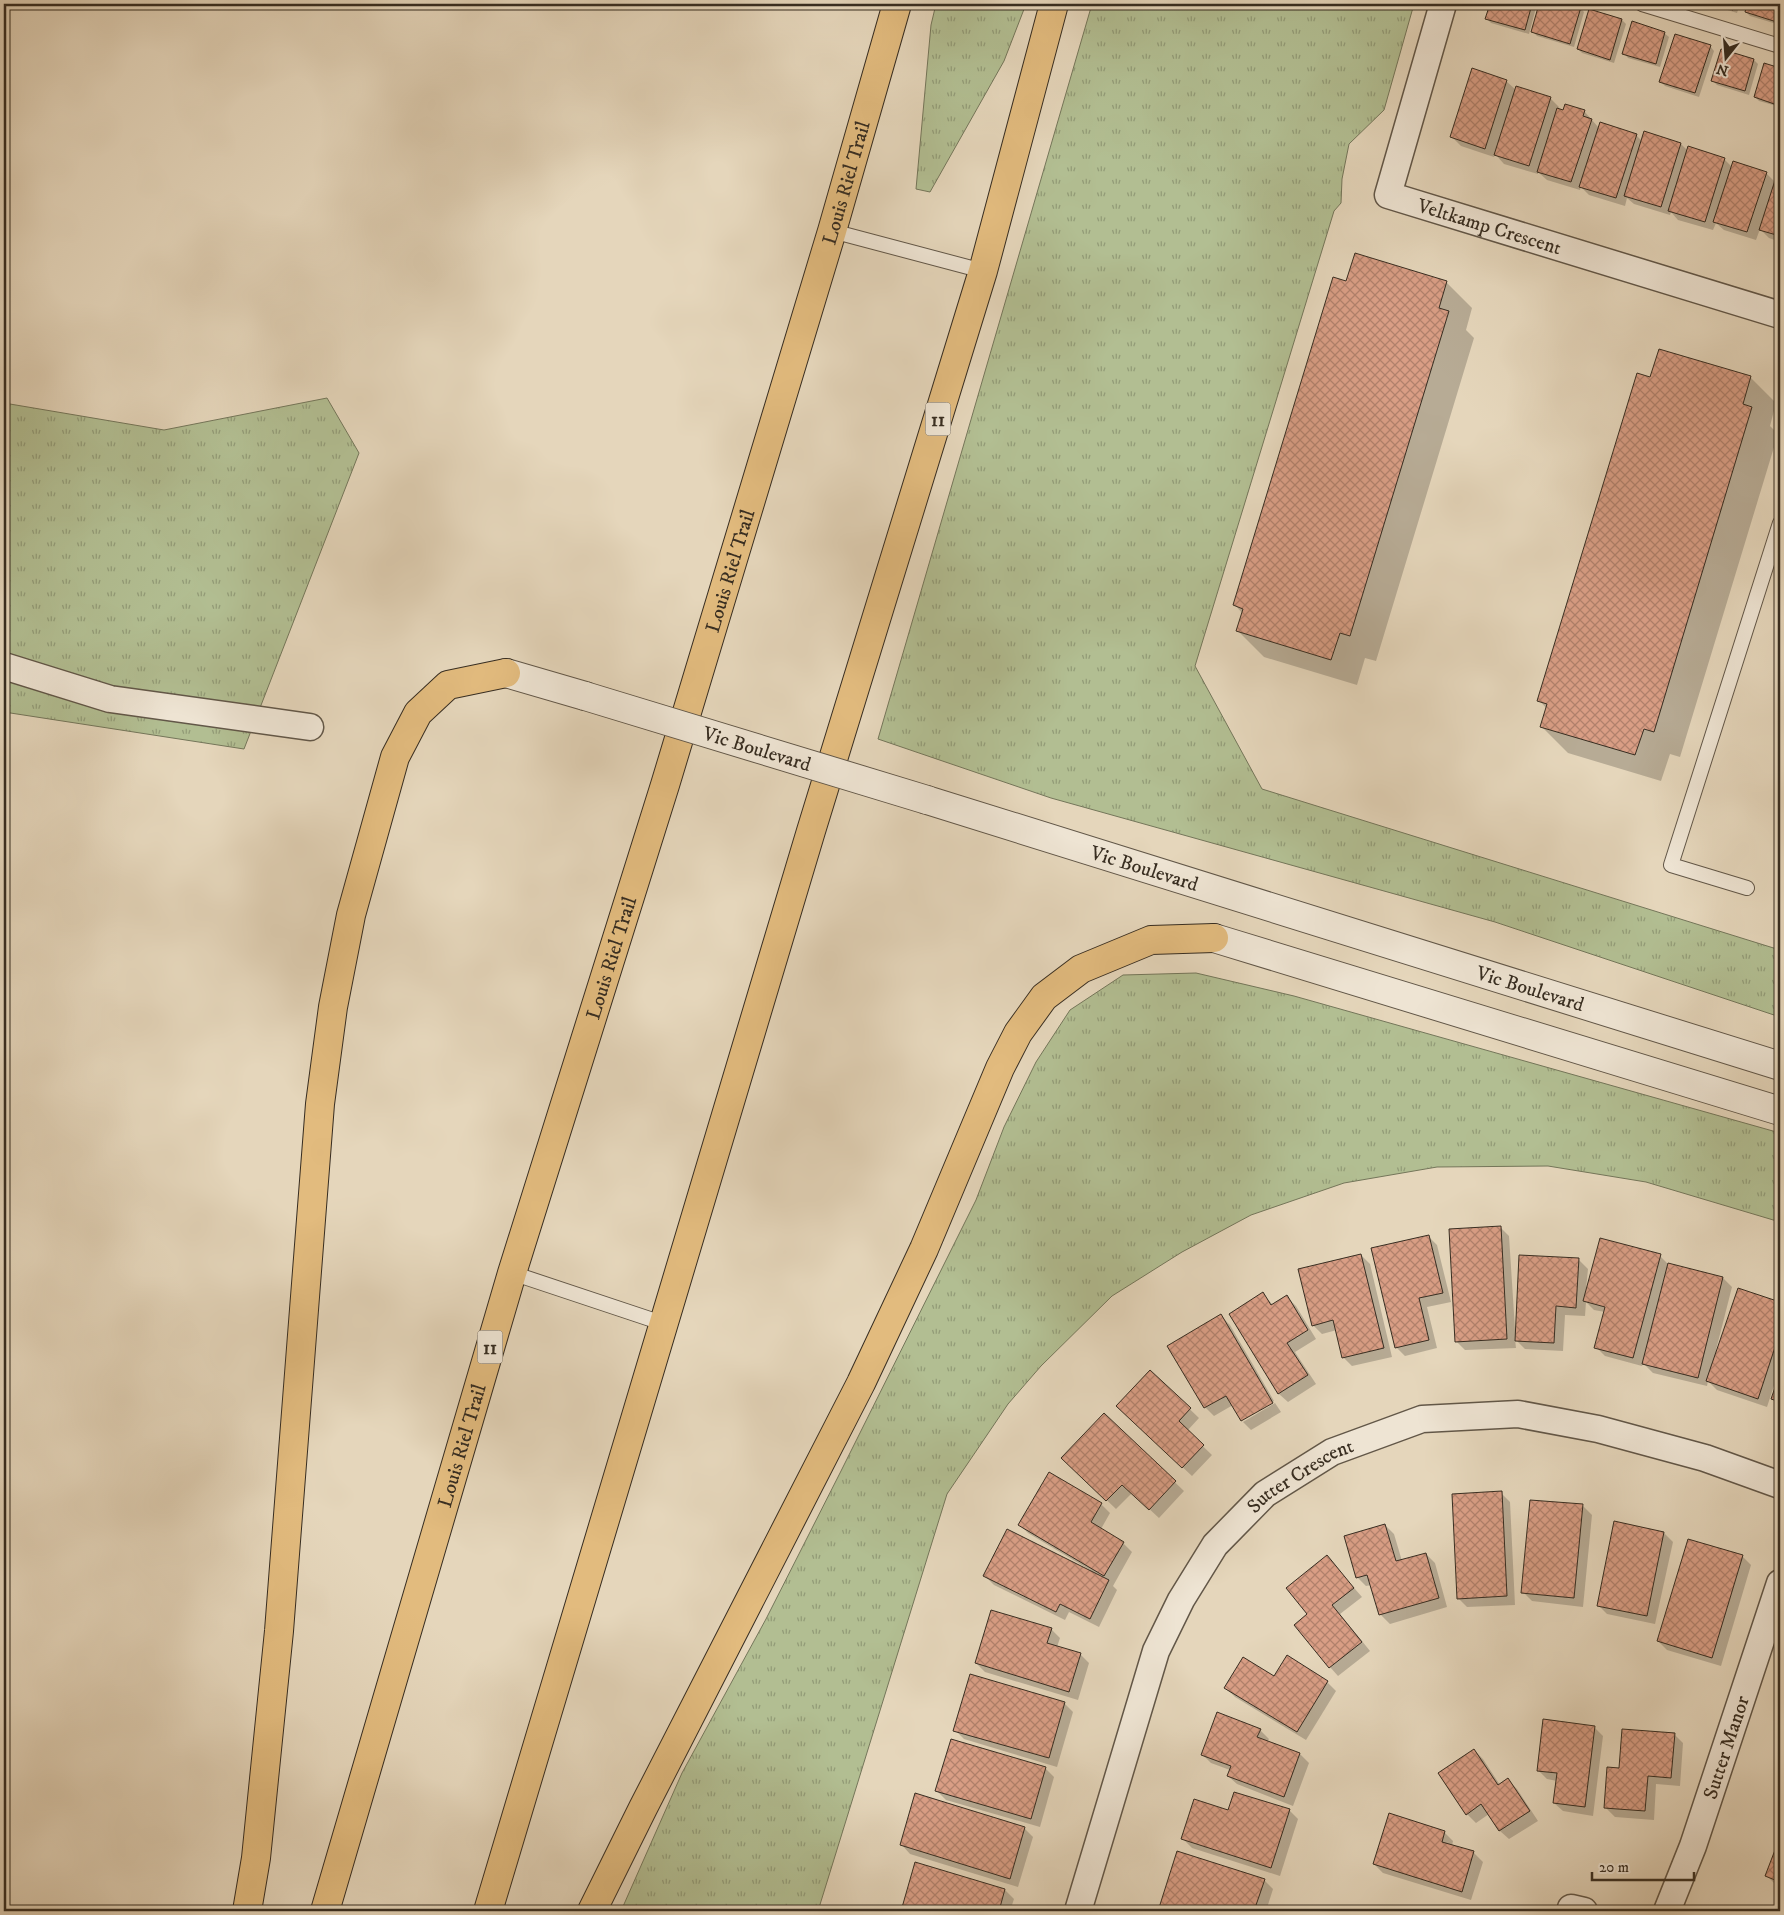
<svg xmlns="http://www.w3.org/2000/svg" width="1784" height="1915" font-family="'IM FELL DW Pica',serif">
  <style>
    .grass { fill: url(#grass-tufts); stroke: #74765a }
    .shadow { fill: #0003 }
    .building { fill: url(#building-cross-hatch); stroke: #372d21 }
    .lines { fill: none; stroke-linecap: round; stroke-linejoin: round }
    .service-casing { stroke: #625748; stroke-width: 16 }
    .minor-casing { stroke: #625748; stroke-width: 29 }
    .tertiary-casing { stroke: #625748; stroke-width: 30 }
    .motorway-casing { stroke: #372d21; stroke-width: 30 }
    .service { stroke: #eee4d3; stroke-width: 14 }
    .minor { stroke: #eee4d3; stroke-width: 26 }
    .tertiary { stroke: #eee4d3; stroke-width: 28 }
    .motorway { stroke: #e2bb7e; stroke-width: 28 }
    .tertiary-bridge-casing { stroke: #625748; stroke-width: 30; stroke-linecap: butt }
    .tertiary-bridge { stroke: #eee4d3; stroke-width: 28 }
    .labels { text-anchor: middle; stroke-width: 5; stroke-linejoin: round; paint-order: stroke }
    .shield { fill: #eee4d3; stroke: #6e6456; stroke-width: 1 }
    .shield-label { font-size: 19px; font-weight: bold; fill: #372d21 }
    .street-label { font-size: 20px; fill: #372d21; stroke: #eee4d3 }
  </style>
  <defs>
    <pattern id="grass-tufts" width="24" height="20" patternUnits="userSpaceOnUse" patternTransform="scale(1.25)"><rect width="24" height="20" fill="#b2be92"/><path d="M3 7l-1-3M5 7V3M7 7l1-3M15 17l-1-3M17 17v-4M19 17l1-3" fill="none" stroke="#929b77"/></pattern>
    <pattern id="building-cross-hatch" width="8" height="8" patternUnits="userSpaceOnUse" patternTransform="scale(1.25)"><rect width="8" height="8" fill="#d99e85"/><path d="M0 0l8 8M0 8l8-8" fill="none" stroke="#b1816c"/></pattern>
  </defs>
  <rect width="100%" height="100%" fill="#e5d6bb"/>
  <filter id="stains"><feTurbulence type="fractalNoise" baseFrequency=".004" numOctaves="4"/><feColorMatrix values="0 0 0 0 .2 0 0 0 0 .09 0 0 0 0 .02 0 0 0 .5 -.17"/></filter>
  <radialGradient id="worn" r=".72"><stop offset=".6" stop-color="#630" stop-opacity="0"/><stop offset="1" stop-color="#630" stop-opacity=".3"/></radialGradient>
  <g class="grass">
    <path d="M936,4H1026L1004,61L930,192L916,189L931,25Z"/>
    <path d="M1092,4H1414L1384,110L1349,144L1342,179L1341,203L1334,211L1195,666L1262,789L1780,950V1017L1495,922L1051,798L878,739Z"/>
    <path d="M327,398L359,453L244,749L4,712V403L164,430Z"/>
    <path d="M1196,973L1294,996L1780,1133V1222L1646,1182L1548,1166L1437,1167L1344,1183L1251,1215L1182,1252L1112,1296L1041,1366L1008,1404L947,1494L818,1911H621L682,1773L766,1619L841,1471L976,1200L1004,1127L1036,1062L1070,1010L1123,975Z"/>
  </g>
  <g class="shadow">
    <path d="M1491,4H1537L1529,34L1491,23L1487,19Z"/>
    <path d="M1541,4H1566L1580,8L1584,12L1574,47L1537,36L1533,32Z"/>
    <path d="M1709,4H1740L1737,13Z"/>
    <path d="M1749,4H1780V25L1750,16L1746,12Z"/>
    <path d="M1622,20L1626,24L1614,63L1582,53L1578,49Z"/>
    <path d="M1664,33L1669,37L1660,67L1628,58L1624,53Z"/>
    <path d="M1710,46L1714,51L1699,97L1665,86L1661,82Z"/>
    <path d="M1754,60L1758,64L1749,95L1717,85L1713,81Z"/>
    <path d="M1765,65L1780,69V107L1759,101L1755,97Z"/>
    <path d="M1506,81L1516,90L1550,98L1559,107L1558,109L1564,111H1584L1599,128L1636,135L1642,141L1681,144L1688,151L1724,159L1732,167L1766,173L1775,182L1778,172L1780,173V242L1769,238L1760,229L1756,240L1724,230L1716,223L1713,230L1678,220L1671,212L1670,215L1634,204L1627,198L1625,206L1589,195L1581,187L1580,190L1547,180L1538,172V174L1504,164L1495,154L1494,157L1461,146L1452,137Z"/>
    <path d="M1347,282H1446L1472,308L1466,330L1474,338L1376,661L1365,658L1357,685L1264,657L1238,631L1243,614L1235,605Z"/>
    <path d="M1750,377L1776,403L1770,426L1778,434L1680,757L1670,754L1661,781L1568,753L1542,727L1547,709L1539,700Z"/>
    <path d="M1500,1227L1509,1236L1515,1329L1579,1260L1588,1269L1586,1289L1660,1256L1669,1265L1723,1278L1732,1287L1716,1350L1718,1351L1738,1289L1780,1303V1367L1767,1407L1717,1390L1708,1381L1707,1386L1653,1373L1643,1363L1642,1366L1605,1356L1596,1347L1605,1312L1594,1310L1586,1302L1585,1316L1565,1315L1563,1351L1525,1349L1515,1339L1516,1348L1465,1350L1456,1341Z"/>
    <path d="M1428,1236L1437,1245L1451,1302L1427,1307L1437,1348L1405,1356L1396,1347Z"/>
    <path d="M1361,1255L1370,1264L1392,1357L1352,1366L1343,1357L1337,1330L1322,1334L1313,1325Z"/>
    <path d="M1263,1294L1273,1305L1287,1297L1296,1306L1316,1339L1295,1352L1316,1384L1288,1402L1279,1394L1231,1314Z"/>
    <path d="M1221,1316L1230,1325L1274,1401L1243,1419V1421L1233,1405L1214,1416L1205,1407L1169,1346Z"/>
    <path d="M1150,1371L1199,1418L1187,1431L1212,1455L1192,1476L1127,1415Z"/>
    <path d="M1780,1377V1406L1773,1398Z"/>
    <path d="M1275,1403L1281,1412L1251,1430L1243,1422Z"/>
    <path d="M1104,1414L1184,1491L1159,1518L1132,1493L1116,1509L1063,1458Z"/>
    <path d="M1049,1473L1101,1504L1110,1513L1101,1529L1123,1543L1132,1552L1113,1586L1117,1590L1099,1627L1069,1612L1065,1620L994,1585L985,1576L1089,1571L1090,1570L1028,1533L1019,1524Z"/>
    <path d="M1501,1493L1510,1502L1515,1605L1467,1607L1458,1598Z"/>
    <path d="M1531,1501L1583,1506L1592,1515L1583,1607L1532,1601L1523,1592Z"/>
    <path d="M1385,1525L1394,1534L1402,1561L1426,1554L1435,1563L1447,1607L1390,1624L1381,1615L1372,1585L1366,1586L1357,1577Z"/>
    <path d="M1664,1533L1673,1542L1655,1624L1607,1614L1598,1605Z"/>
    <path d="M1742,1556L1751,1565L1721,1666L1667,1650L1658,1641Z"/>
    <path d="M1327,1557L1362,1597L1340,1614L1370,1651L1338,1676L1330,1667L1309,1615Z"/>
    <path d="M1051,1629L1060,1638L1057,1647L1080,1654L1089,1663L1078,1700L985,1672L976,1663Z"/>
    <path d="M1274,1678L1327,1682L1336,1691L1306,1740L1235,1697L1226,1688Z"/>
    <path d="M1064,1703L1073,1712L1057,1767L964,1739L955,1730Z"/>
    <path d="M1594,1727L1603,1736L1593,1816L1563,1811L1554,1803L1557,1781L1547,1779L1538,1770Z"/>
    <path d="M1260,1730L1269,1739L1267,1742L1300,1754L1309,1763L1293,1806L1237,1784L1228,1776L1230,1770L1211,1763L1202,1754Z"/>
    <path d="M1674,1734L1683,1743L1680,1786L1656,1784L1654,1820L1615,1817L1606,1808L1620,1769Z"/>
    <path d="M1474,1750L1483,1759L1500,1785L1508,1780L1517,1789L1538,1821L1509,1839L1500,1831L1489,1814L1476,1823L1467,1814Z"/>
    <path d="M1045,1768L1054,1777L1040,1827L946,1800L937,1791Z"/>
    <path d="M1289,1810L1298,1819L1280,1876L1192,1848L1183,1839L1229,1811Z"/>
    <path d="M1024,1828L1033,1837L1018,1887L910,1854L902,1845Z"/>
    <path d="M1444,1832L1453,1841L1452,1846L1474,1853L1483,1862L1471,1900L1383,1873L1374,1864Z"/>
    <path d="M1780,1840V1887L1776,1885L1767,1876Z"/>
    <path d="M1177,1853L1264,1880L1273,1889L1266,1911H1159Z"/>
    <path d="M916,1864L1005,1890L1014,1899L1010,1911H903Z"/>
  </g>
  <g class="building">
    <path d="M1490,4H1532L1525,30L1485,19Z"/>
    <path d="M1539,4H1570L1581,7L1570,44L1531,32Z"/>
    <path d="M1715,4H1735L1733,10Z"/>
    <path d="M1747,4H1780V23L1745,12Z"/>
    <path d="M1589,9L1622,19L1610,60L1577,49Z"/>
    <path d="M1632,21L1665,32L1656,64L1622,54Z"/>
    <path d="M1675,34L1711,45L1695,93L1659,82Z"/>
    <path d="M1721,49L1754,59L1745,91L1711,81Z"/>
    <path d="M1764,63L1780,68V106L1754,97Z"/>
    <path d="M1472,68L1507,80L1485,149L1450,137Z"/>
    <path d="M1516,86L1551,97L1529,166L1494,155Z"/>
    <path d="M1565,104L1585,110L1583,116L1592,119L1571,182L1537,172L1557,108L1563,110Z"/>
    <path d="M1600,122L1637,134L1616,198L1579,187Z"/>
    <path d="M1644,131L1681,143L1661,207L1624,196Z"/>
    <path d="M1688,146L1725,158L1705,222L1668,211Z"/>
    <path d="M1733,161L1767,172L1747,232L1713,222Z"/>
    <path d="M1778,171L1780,172V236L1759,230Z"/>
    <path d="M1355,253L1447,281L1439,308L1449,311L1350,636L1340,633L1331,660L1236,631L1243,609L1233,605L1333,277L1346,281Z"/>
    <path d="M1659,349L1751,376L1743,404L1752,407L1654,732L1644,729L1635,755L1540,727L1547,704L1537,701L1637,373L1650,377Z"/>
    <path d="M1501,1226L1507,1339L1455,1342L1449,1229Z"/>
    <path d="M1429,1235L1443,1293L1419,1298L1429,1340L1395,1348L1371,1248Z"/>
    <path d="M1600,1238L1661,1254L1633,1358L1594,1348L1605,1307L1583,1301Z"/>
    <path d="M1361,1254L1384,1348L1342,1358L1333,1320L1312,1326L1298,1269Z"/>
    <path d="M1519,1255L1579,1258L1576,1308L1556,1306L1554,1343L1515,1341Z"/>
    <path d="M1668,1263L1723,1277L1698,1378L1642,1364Z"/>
    <path d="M1738,1288L1780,1302V1332L1758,1399L1706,1381Z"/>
    <path d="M1263,1292L1271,1305L1287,1295L1308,1330L1287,1343L1308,1375L1278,1394L1229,1314Z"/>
    <path d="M1221,1314L1273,1403L1241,1421L1226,1396L1204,1408L1167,1346Z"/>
    <path d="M1150,1370L1191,1408L1179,1421L1204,1445L1182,1468L1116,1406Z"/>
    <path d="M1780,1373V1402L1771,1399Z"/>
    <path d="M1104,1413L1176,1481L1149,1510L1122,1485L1106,1501L1061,1458Z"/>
    <path d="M1049,1472L1102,1503L1091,1522L1124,1542L1104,1576L1018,1525Z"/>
    <path d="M1502,1491L1507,1596L1457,1599L1452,1494Z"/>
    <path d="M1530,1500L1583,1504L1574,1598L1521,1593Z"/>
    <path d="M1614,1521L1664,1532L1647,1616L1597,1606Z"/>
    <path d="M1385,1524L1396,1561L1426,1553L1439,1598L1379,1615L1367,1575L1356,1578L1344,1536Z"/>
    <path d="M1007,1529L1109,1580L1090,1619L1060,1604L1056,1612L983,1576Z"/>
    <path d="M1688,1539L1743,1555L1712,1658L1657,1641Z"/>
    <path d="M1327,1555L1354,1588L1332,1605L1362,1642L1329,1668L1294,1625L1307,1614L1286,1588Z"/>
    <path d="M991,1610L1052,1628L1047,1643L1081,1653L1069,1692L975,1663Z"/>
    <path d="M1287,1655L1328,1681L1297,1732L1224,1688L1243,1657L1274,1676Z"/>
    <path d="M970,1674L1065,1702L1049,1758L953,1731Z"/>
    <path d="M1217,1712L1261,1729L1257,1737L1300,1753L1284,1797L1227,1776L1231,1766L1201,1755Z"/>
    <path d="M1543,1719L1595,1726L1585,1807L1553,1803L1557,1773L1537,1771Z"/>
    <path d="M1622,1729L1675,1733L1671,1778L1648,1776L1645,1811L1604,1808L1607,1767L1619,1768Z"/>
    <path d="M951,1739L1046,1767L1031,1819L935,1791Z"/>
    <path d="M1474,1749L1498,1785L1508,1778L1530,1811L1499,1831L1481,1804L1466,1815L1438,1773Z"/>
    <path d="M1234,1792L1290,1809L1271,1868L1181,1839L1194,1799L1228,1810Z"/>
    <path d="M915,1793L1025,1827L1010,1879L900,1845Z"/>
    <path d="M1389,1813L1445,1831L1442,1842L1474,1851L1462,1892L1373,1864Z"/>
    <path d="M1780,1837V1882L1765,1876Z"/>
    <path d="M1177,1851L1265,1879L1254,1911H1158Z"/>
    <path d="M915,1862L1005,1889L999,1911H901Z"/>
    <path d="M1460,1907L1461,1911H1432Z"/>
  </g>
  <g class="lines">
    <defs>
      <g id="service">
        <path d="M1642,4L1780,46"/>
        <path d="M832,231L983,271"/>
        <path d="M1747,888L1671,865L1780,523"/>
        <path d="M512,1273L662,1323"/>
      </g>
      <g id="minor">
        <path id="s1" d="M1443,4L1388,195L1780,315"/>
        <path d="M4,666L110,699L310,727"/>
        <path d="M1571,1908L1584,1911"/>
        <path id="s2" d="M1078,1911L1156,1651L1181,1600L1215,1545L1265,1494L1332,1452L1422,1419L1518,1414L1598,1429L1705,1458L1780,1485"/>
        <path id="s3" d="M1667,1911L1693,1846L1780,1583"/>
      </g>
      <g id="tertiary">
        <path d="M506,673L585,696"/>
        <path id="s4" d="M927,800L1780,1066"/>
        <path d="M1214,938L1780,1111"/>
      </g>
      <g id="motorway">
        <path d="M247,1911L256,1858L279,1631L320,1104L333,1007L351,915L395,757L418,713L448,685L506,673"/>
        <path id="s5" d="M325,1911L512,1273L665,785L832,231L897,4"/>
        <path d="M488,1911L811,831L983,271L1054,4"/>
        <path d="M592,1911L643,1808L861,1383L924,1249L1000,1068L1018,1033L1044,997L1081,969L1151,940L1214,938"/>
      </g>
    </defs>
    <use href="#service" class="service-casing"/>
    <use href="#minor" class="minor-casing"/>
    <use href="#tertiary" class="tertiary-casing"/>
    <use href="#motorway" class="motorway-casing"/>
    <use href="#service" class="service"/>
    <use href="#minor" class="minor"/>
    <use href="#tertiary" class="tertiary"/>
    <use href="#motorway" class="motorway"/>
    <defs>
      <g id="tertiary-bridge">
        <path id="s6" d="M585,696L927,800"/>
      </g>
    </defs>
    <use href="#tertiary-bridge" class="tertiary-bridge-casing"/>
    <use href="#tertiary-bridge" class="tertiary-bridge"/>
  </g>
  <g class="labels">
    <g class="shield">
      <rect x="925.5" y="402.5" width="25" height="33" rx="4"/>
      <rect x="477.5" y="1330.5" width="25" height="33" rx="4"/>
    </g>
    <g class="shield-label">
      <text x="938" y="426">11</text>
      <text x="490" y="1354">11</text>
    </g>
    <g class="street-label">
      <text dy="7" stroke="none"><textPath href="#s5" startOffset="1805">Louis Riel Trail</textPath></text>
      <text dy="7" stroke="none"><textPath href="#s1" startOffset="305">Veltkamp Crescent</textPath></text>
      <text dy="7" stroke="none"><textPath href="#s5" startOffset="1400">Louis Riel Trail</textPath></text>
      <text dy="7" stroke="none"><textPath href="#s6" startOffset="180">Vic Boulevard</textPath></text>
      <text dy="7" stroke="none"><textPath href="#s4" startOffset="228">Vic Boulevard</textPath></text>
      <text dy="7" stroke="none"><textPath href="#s5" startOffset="995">Louis Riel Trail</textPath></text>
      <text dy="7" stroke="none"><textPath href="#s4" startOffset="632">Vic Boulevard</textPath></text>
      <text dy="7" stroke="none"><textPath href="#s5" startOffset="485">Louis Riel Trail</textPath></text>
      <text dy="7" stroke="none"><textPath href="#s2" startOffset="504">Sutter Crescent</textPath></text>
      <text dy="7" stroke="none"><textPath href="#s3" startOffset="174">Sutter Manor</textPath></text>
    </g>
  </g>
  <rect width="1784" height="1915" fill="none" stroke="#e5d6bb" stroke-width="20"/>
  <rect x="5" y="5" width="1774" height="1905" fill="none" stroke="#372d21" stroke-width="2.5"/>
  <rect x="10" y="10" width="1764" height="1895" fill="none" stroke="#372d21"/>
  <g transform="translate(1726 58) rotate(197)" stroke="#eee4d3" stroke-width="4" paint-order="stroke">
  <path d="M0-4L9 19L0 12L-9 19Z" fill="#372d21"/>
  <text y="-8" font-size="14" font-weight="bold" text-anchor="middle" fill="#372d21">N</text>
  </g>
  <path d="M1592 1872v8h102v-8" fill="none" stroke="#372d21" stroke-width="2.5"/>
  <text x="1599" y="1872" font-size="15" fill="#372d21" stroke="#eee4d3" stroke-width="4" paint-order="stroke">20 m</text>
  <rect width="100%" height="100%" filter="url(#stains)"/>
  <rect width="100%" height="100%" fill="url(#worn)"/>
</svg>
